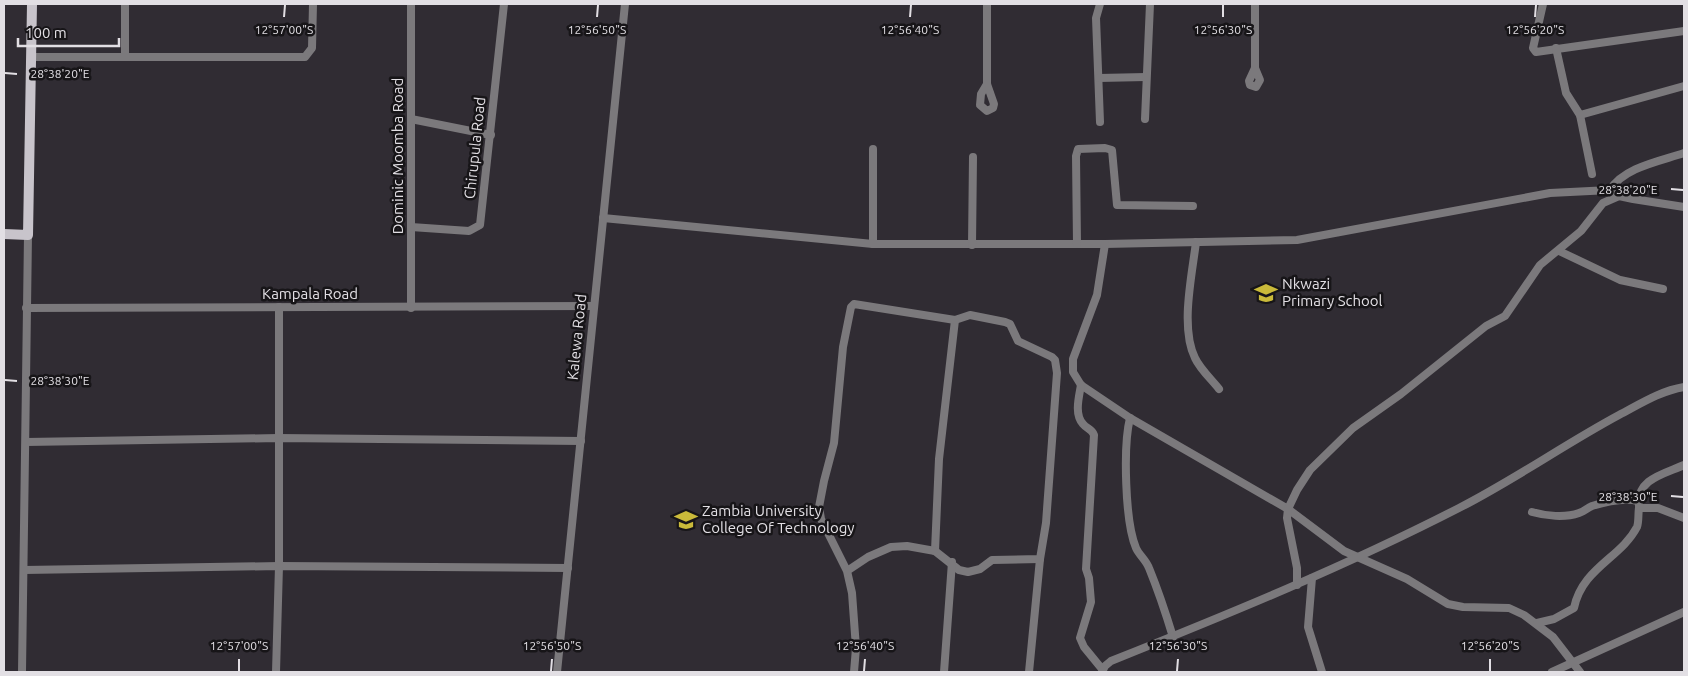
<svg xmlns="http://www.w3.org/2000/svg" width="1688" height="676" font-family="Ubuntu,sans-serif">
  <style>
    .lines { fill: none; stroke-linecap: round; stroke-linejoin: round }
    .minor { stroke: #7b797c; stroke-width: 8 }
    .major { stroke: #c8c4cb; stroke-width: 10 }
    .ticks { fill: none; stroke: #e2dfe4; stroke-width: 2 }
    .labels { text-anchor: middle; stroke-width: 5; stroke-linejoin: round; paint-order: stroke }
    .street-label { font-size: 15px; fill: #e2dfe4; stroke: #171518 }
    .poi-label { font-size: 15px; fill: #e2dfe4; stroke: #171518; text-anchor: start }
    .ticks-label { font-size: 12px; text-anchor: middle; fill: #e2dfe4; stroke: #171518; stroke-width: 5; stroke-linejoin: round; paint-order: stroke }
  </style>
  <rect width="100%" height="100%" fill="#302c33"/>
  <g class="lines">
    <g class="minor">
      <path d="M411,4V308"/>
      <path d="M987,4V84L994,104L993,108L987,111L980,105L981,94L987,84"/>
      <path d="M1100,4L1096,18L1100,122"/>
      <path d="M1255,4V68L1249,81L1250,85L1256,87L1260,80L1255,68"/>
      <path d="M1543,4L1533,48L1536,52L1684,31"/>
      <path d="M1556,48L1566,93L1580,115L1592,174"/>
      <path d="M125,56V4"/>
      <path d="M32,57H305L312,48L313,4"/>
      <path d="M1099,78L1146,77"/>
      <path d="M1580,115L1684,86"/>
      <path d="M411,119L491,135"/>
      <path d="M1145,119L1150,4"/>
      <path d="M873,149V244"/>
      <path d="M1610,190C1624,167 1661,161 1684,153"/>
      <path d="M603,218L873,244H1105L1297,240L1550,193L1610,190L1619,196L1633,199L1684,207"/>
      <path d="M411,227L469,231L480,225L504,4"/>
      <path d="M1196,242C1192,275 1180,328 1195,358C1200,369 1212,380 1219,389"/>
      <path d="M1077,244L1076,156L1078,149L1105,148L1112,150L1117,205L1193,206"/>
      <path d="M1105,244L1097,295L1073,359V372L1081,385L1130,418L1288,509L1344,551L1407,579L1448,604L1463,607L1509,608L1524,615L1553,637L1580,672"/>
      <path d="M972,245L973,157"/>
      <path d="M1559,251L1620,280L1663,289"/>
      <path d="M26,308L594,306"/>
      <path d="M1081,385C1079,397 1074,414 1083,424C1087,429 1092,429 1094,435L1086,569L1089,578L1091,602L1080,638L1084,647L1102,669"/>
      <path d="M1130,418C1123,446 1125,522 1136,548C1139,555 1146,560 1149,568C1158,590 1166,614 1173,637"/>
      <path d="M26,442L278,438L581,441"/>
      <path d="M1639,506C1636,479 1664,474 1684,465"/>
      <path d="M1532,512C1546,516 1565,518 1579,513C1584,512 1587,508 1592,506C1605,502 1625,498 1638,501"/>
      <path d="M935,551L939,459L955,320"/>
      <path d="M24,570L279,566L568,568"/>
      <path d="M847,571L868,557L891,547L907,546L935,551L959,570L968,572L980,569L992,560L1040,559L1046,523L1057,373L1055,360L1052,357L1018,341L1010,324L1005,322L970,315L955,320L854,304L851,307L843,347L834,443L824,481L819,507L821,519L847,571L852,593L856,648L854,672"/>
      <path d="M1312,578L1308,627L1322,672"/>
      <path d="M1297,585V568L1287,518L1288,509L1297,490L1310,470L1353,428L1401,394L1486,326L1505,316L1540,265L1581,231L1603,203L1619,196"/>
      <path d="M1537,623L1554,619L1574,608C1582,568 1621,558 1637,527C1639,522 1638,513 1639,508H1658L1684,518"/>
      <path d="M22,672L28,235"/>
      <path d="M276,672L279,566V307"/>
      <path d="M557,672L625,4"/>
      <path d="M944,672L952,562"/>
      <path d="M1029,672L1040,559"/>
      <path d="M1102,672L1105,666L1111,661C1229,614 1346,566 1459,508C1514,480 1565,444 1619,415C1640,404 1660,391 1684,387"/>
      <path d="M1552,672L1684,612"/>
    </g>
    <path class="major" d="M4,234L28,235L32,4"/>
  </g>
  <path class="ticks" d="M284,17L285,5M597,17L598,5M910,17L911,5M1223,17V5M1535,17L1536,5M5,73L17,74M1671,189L1683,190M5,380L17,381M1671,496L1683,497M239,671V659M551,671L552,659M864,671L865,659M1177,671L1178,659M1490,671V659"/>
  <defs>
    <symbol id="school-bare" viewBox="-9 -9 18 18"><path d="M0-5L7-2L0 1L-7-2ZM-4 1L0 2.5L4 1V4Q0 6-4 4Z" fill="#caba3a" stroke="#171518" stroke-width="2.5" paint-order="stroke"/></symbol>
    <symbol id="university-bare" viewBox="-9 -9 18 18"><path d="M0-5L7-2L0 1L-7-2ZM-4 1L0 2.5L4 1V4Q0 6-4 4Z" fill="#caba3a" stroke="#171518" stroke-width="2.5" paint-order="stroke"/></symbol>
  </defs>
  <g fill-rule="evenodd">
    <use href="#school-bare" x="1250" y="277" width="32" height="32"/>
    <use href="#university-bare" x="670" y="504" width="32" height="32"/>
  </g>
  <g class="labels">
    <g class="street-label">
      <text transform="translate(475 148) rotate(-84)" y="5">Chirupula Road</text>
      <text transform="translate(398 156) rotate(-90)" y="5">Dominic Moomba Road</text>
      <text x="310" y="299">Kampala Road</text>
      <text transform="translate(577 337) rotate(-84)" y="5">Kalewa Road</text>
    </g>
    <g class="poi-label">
      <text x="1282" y="289">Nkwazi<tspan x="1282" dy="17">Primary School</tspan></text>
      <text x="702" y="516">Zambia University<tspan x="702" dy="17">College Of Technology</tspan></text>
    </g>
  </g>
  <g class="ticks-label">
    <text x="284" y="34">12°57'00"S</text>
    <text x="597" y="34">12°56'50"S</text>
    <text x="910" y="34">12°56'40"S</text>
    <text x="1223" y="34">12°56'30"S</text>
    <text x="1535" y="34">12°56'20"S</text>
    <text x="60" y="78">28°38'20"E</text>
    <text x="1628" y="194">28°38'20"E</text>
    <text x="60" y="385">28°38'30"E</text>
    <text x="1628" y="501">28°38'30"E</text>
    <text x="239" y="650">12°57'00"S</text>
    <text x="552" y="650">12°56'50"S</text>
    <text x="865" y="650">12°56'40"S</text>
    <text x="1178" y="650">12°56'30"S</text>
    <text x="1490" y="650">12°56'20"S</text>
  </g>
  <rect width="1688" height="676" fill="none" stroke="#e2dfe4" stroke-width="10"/>
  <path d="M18 38v8h101v-8" fill="none" stroke="#e2dfe4" stroke-width="2.5"/>
  <text x="25" y="38" font-size="15" fill="#e2dfe4" stroke="#171518" stroke-width="4" paint-order="stroke">100 m</text>
</svg>
